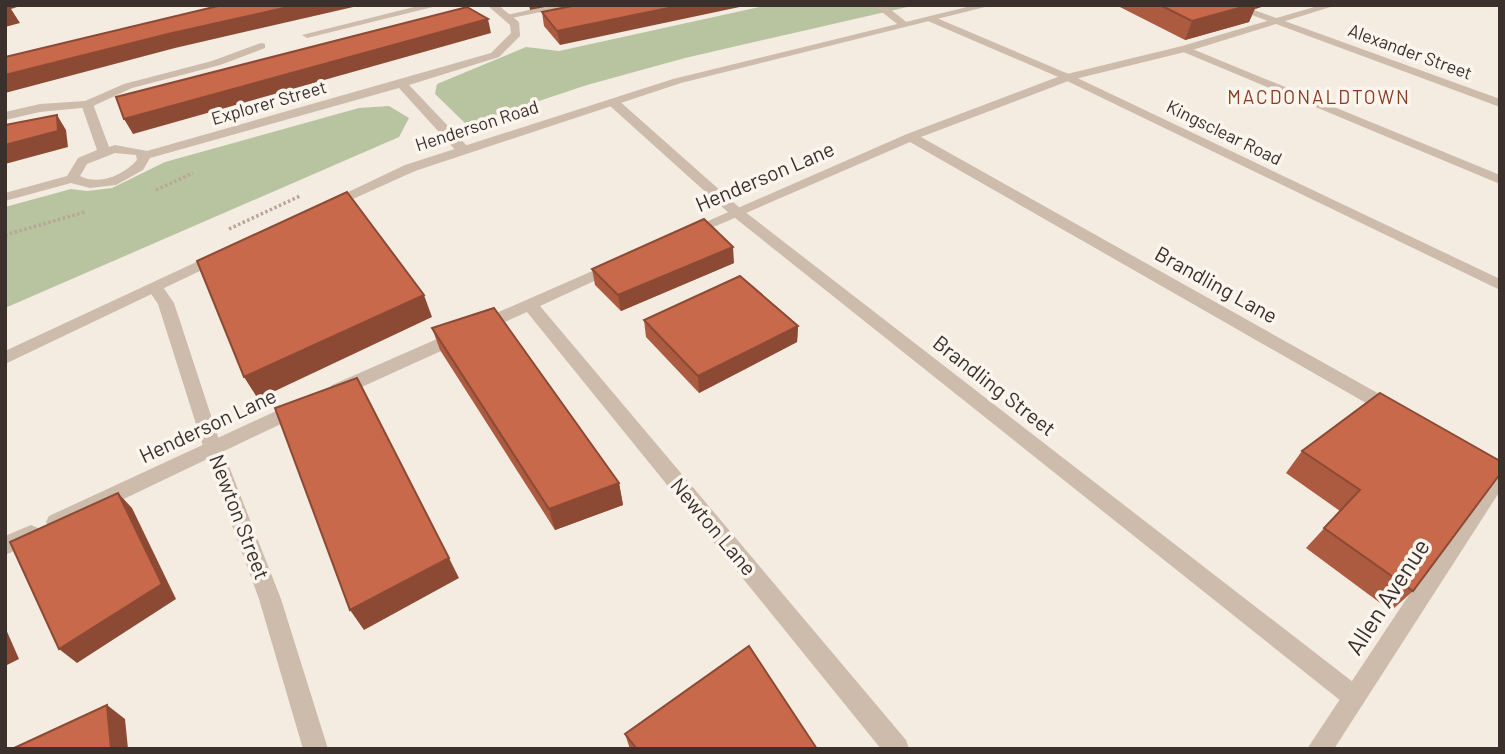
<svg xmlns="http://www.w3.org/2000/svg" width="1505" height="754" font-family="Barlow,sans-serif">
  <style>
    .green { fill: #b8c4a0 }
    .lines { fill: none; stroke-linecap: round; stroke-linejoin: round }
    .path { stroke: #b9a596; stroke-width: 3.5; stroke-dasharray: 2.5 2.5; stroke-linecap: butt }
    .service { fill: #cdbbac; fill-rule: evenodd }
    .pedestrian { fill: #cdbbac; fill-rule: evenodd }
    .minor { fill: #cdbbac; fill-rule: evenodd }
    .tertiary { fill: #cdbbac; fill-rule: evenodd }
    .wall { fill: #ac5a40 }
    .shaded-wall { fill: #8c4a34 }
    .building { fill: #c8694b; stroke: #8c4a34; stroke-width: 2 }
    .labels { text-anchor: middle; stroke-width: 7; stroke-linejoin: round; paint-order: stroke }
    .far-street-label { font-size: 18px; fill: #3b302b; stroke: #fbf5ee }
    .far-neighbourhood-label { font-size: 19px; letter-spacing: 2px; fill: #8c3b22; stroke: #fbf5ee }
    .street-label { font-size: 21px; fill: #3b302b; stroke: #fbf5ee }
    .near-street-label { font-size: 24px; fill: #3b302b; stroke: #fbf5ee }
  </style>
  <rect width="100%" height="100%" fill="#f4ebe1"/>
  <g class="green">
    <path d="M769,5H916L685,58L587,85L467,125L435,94L437,84L526,47L559,51Z"/>
    <path d="M389,106L409,118L399,137L5,308V207L71,189L87,191L112,188L165,162L359,108Z"/>
  </g>
  <g class="lines">
    <g class="path">
      <path d="M156,190L193,173"/>
      <path d="M229,229L300,196"/>
      <path d="M5,235L85,212"/>
    </g>
    <g class="service">
      <path d="M422,5H441L307,38L302,35Z"/>
      <path d="M551,5H575L507,19L502,16Z"/>
      <path d="M1321,5H1337L1189,51L1071,80L921,137L1399,405L1402,410L1399,415H1387L910,142L695,235L690,236L683,232L907,134L1063,75L1182,46Z"/>
      <path d="M261,43L265,44V48L220,65L132,88L91,107L40,112L5,120V112L40,104L85,101L124,84L212,61Z"/>
      <path d="M613,262L618,264L621,267L618,270L540,306L906,740L909,749H881L527,312L344,395L338,396L329,390L332,385Z"/>
      <path d="M300,400L306,402L309,407L306,412L63,528L56,531L49,528L46,522L49,516Z"/>
      <path d="M1500,466V491L1334,749H1307L1493,468Z"/>
      <path d="M31,525L38,528L41,534L38,540L5,555V536Z"/>
    </g>
    <path class="pedestrian" d="M873,5H885L910,25L901,27Z"/>
    <g class="minor">
      <path d="M487,5H498L519,22L520,36L499,57L409,85L468,147V153H458L399,88L150,158L143,170L116,185L90,188L71,183L5,201V193L67,176L78,158L97,150L81,104L83,101L93,104L109,147L115,145L147,151L491,53L511,33L510,25ZM115,153L136,155L137,160C124,175 99,186 80,176L87,164Z"/>
      <path d="M1225,5H1240L1500,99V107Z"/>
      <path d="M932,16L1071,75L1500,279V290L1063,79L928,21L927,19Z"/>
      <path d="M1185,46L1500,175V184L1181,51L1180,49Z"/>
      <path d="M609,99H617L740,208L1362,689L1366,697L1362,705L1354,709L1346,705L730,214L609,105Z"/>
      <path d="M155,283L161,284L174,303L221,446L281,599L328,749H303L259,599L203,446L158,304L147,288Z"/>
    </g>
    <g class="tertiary">
      <path d="M975,5H993L681,83L415,171L333,208H323L321,205L405,165L673,79Z"/>
      <path d="M220,251L228,256L225,259L5,364V351Z"/>
    </g>
  </g>
  <g class="wall">
    <path d="M577,5L560,45L544,26L542,12Z"/>
    <path d="M1116,5H1267L1255,9L1249,22L1185,40Z"/>
    <path d="M734,263L621,311L595,285L592,269Z"/>
    <path d="M644,320L798,326L797,342L699,393L646,337Z"/>
    <path d="M432,328L619,483L623,505L555,530L440,350Z"/>
    <path d="M1380,393L1413,591L1391,611L1306,548L1340,511L1286,473L1302,451Z"/>
    <path d="M625,734L817,749H630Z"/>
  </g>
  <g class="shaded-wall">
    <path d="M5,5H23L11,9L20,23L5,27Z"/>
    <path d="M297,5H362L175,48L5,93V75L168,34Z"/>
    <path d="M529,5H555L530,10Z"/>
    <path d="M683,5H749L560,45L557,31Z"/>
    <path d="M1250,5H1256L1249,22L1185,40L1192,21Z"/>
    <path d="M1257,5H1267L1255,9Z"/>
    <path d="M488,19L491,33L133,134L124,119Z"/>
    <path d="M57,115L66,130L68,147L5,164V145Z"/>
    <path d="M733,247L734,263L621,311L618,295Z"/>
    <path d="M424,295L432,317L258,399L244,377Z"/>
    <path d="M798,326L797,342L699,393L698,376Z"/>
    <path d="M619,483L623,505L555,530L549,509Z"/>
    <path d="M118,493L132,508L176,599L77,663L59,649Z"/>
    <path d="M449,558L459,578L364,630L350,610Z"/>
    <path d="M5,627L19,659L5,666Z"/>
    <path d="M107,705L125,719L128,749H111Z"/>
  </g>
  <g class="building">
    <path d="M222,5H297L168,34L5,75V57Z"/>
    <path d="M577,5H683L557,31L542,12Z"/>
    <path d="M1160,5H1250L1192,21Z"/>
    <path d="M467,7L488,19L124,119L116,97Z"/>
    <path d="M57,115L58,131L5,145V125Z"/>
    <path d="M347,192L424,295L244,377L197,261Z"/>
    <path d="M704,219L733,247L618,295L592,269Z"/>
    <path d="M740,276L798,326L698,376L644,320Z"/>
    <path d="M494,308L619,483L549,509L432,328Z"/>
    <path d="M357,378L449,558L350,610L275,408Z"/>
    <path d="M1380,393L1500,461V474L1413,591L1324,528L1360,490L1302,451Z"/>
    <path d="M118,493L162,584L59,649L10,542Z"/>
    <path d="M749,646L817,749H637L625,734Z"/>
    <path d="M107,705L111,749H12Z"/>
  </g>
  <g class="labels">
    <g class="far-street-label">
      <text transform="translate(1410 52) rotate(20)" y="6">Alexander Street</text>
      <text transform="translate(269 103) rotate(-16)" y="6">Explorer Street</text>
      <text transform="translate(477 126) rotate(-18)" y="6">Henderson Road</text>
      <text transform="translate(1224 133) rotate(26)" y="6">Kingsclear Road</text>
    </g>
    <g class="far-neighbourhood-label">
      <text x="1319" y="104">MACDONALDTOWN</text>
    </g>
    <g class="street-label">
      <text transform="translate(765 177) rotate(-23)" y="7">Henderson Lane</text>
      <text transform="translate(1216 285) rotate(29)" y="7">Brandling Lane</text>
      <text transform="translate(994 386) rotate(38)" y="7">Brandling Street</text>
      <text transform="translate(208 426) rotate(-25)" y="7">Henderson Lane</text>
      <text transform="translate(239 517) rotate(69)" y="7">Newton Street</text>
      <text transform="translate(713 527) rotate(50)" y="7">Newton Lane</text>
    </g>
    <g class="near-street-label">
      <text transform="translate(1388 597) rotate(-57)" y="8">Allen Avenue</text>
    </g>
  </g>
  <rect width="1505" height="754" fill="none" stroke="#3b302b" stroke-width="14"/>
</svg>
